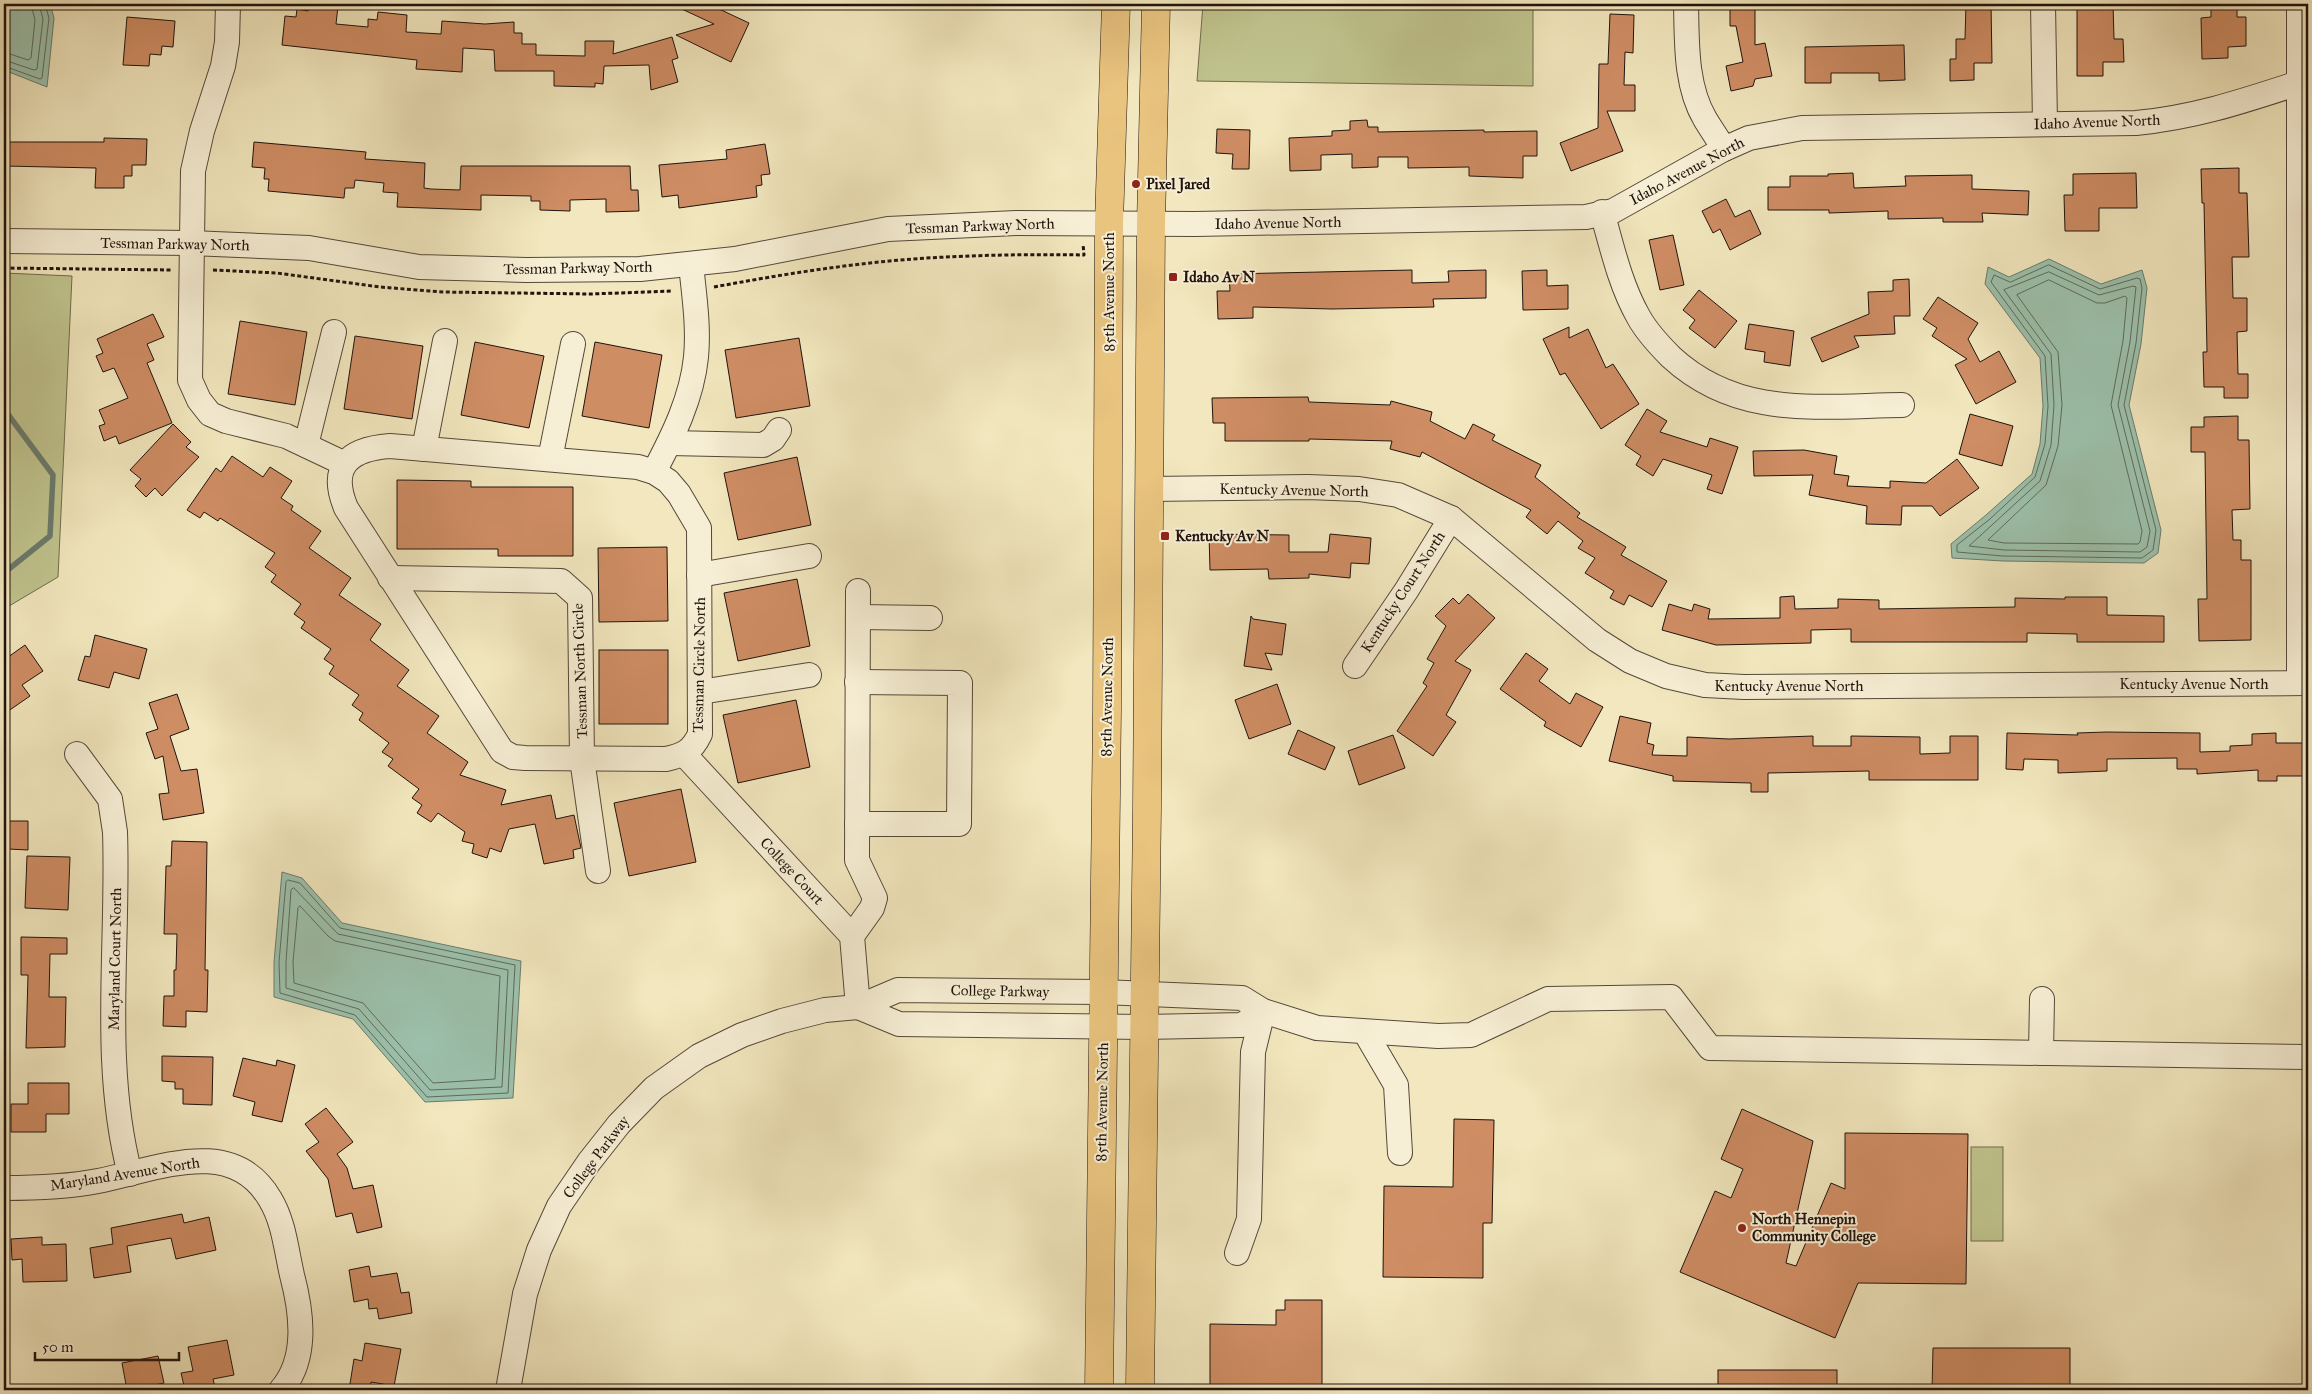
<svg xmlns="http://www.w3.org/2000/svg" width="2312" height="1394" font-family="'IM FELL Great Primer',serif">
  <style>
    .green { fill: #c0c48e; stroke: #706c4e }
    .water { fill: #9cc1ac; stroke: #6a7b6c }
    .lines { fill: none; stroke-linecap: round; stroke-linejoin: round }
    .shore { stroke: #5e6a5c; stroke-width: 1 }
    .stream { stroke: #6a7b6c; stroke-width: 5.5 }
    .building { fill: #cf8d64; stroke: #20130d }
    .minor-casing { stroke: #544839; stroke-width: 26 }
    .major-casing { stroke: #20130d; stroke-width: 29 }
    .path { stroke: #20130d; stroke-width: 3; stroke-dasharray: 4 2.5; stroke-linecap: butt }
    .minor { stroke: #f7efd5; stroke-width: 24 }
    .major { stroke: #e9c47f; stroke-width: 28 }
    .poi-dot { fill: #8f2418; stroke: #f7efd5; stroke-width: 2 }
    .labels { text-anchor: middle; stroke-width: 4; stroke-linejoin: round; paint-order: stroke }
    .street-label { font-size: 15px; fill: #20130d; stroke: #f7efd5 }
    .poi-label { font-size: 15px; font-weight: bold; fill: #20130d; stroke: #f7efd5; text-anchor: start }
  </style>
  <rect width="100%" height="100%" fill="#f2e7be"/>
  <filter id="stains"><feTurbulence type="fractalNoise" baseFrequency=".004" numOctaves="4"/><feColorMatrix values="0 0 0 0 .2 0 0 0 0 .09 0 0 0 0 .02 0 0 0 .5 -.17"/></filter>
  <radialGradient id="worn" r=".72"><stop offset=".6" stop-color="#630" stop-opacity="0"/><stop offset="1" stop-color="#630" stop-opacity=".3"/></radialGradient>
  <g class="green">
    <path d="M1203,4H1533V86L1197,81Z"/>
    <path d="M4,273L72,276L58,577L4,609Z"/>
    <rect x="1971" y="1147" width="32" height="94"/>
  </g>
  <g class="water">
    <path d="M4,4H50L54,18L47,87L4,70Z"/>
    <path d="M2049,259L2101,284L2142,270L2147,288L2141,344L2129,405L2161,530L2158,553L2144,563L2003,561L1952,558L1951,544L1986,515L2032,474L2040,444L2043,406L2040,358L1985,284L1988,267L2009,277Z"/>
    <path d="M282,872L302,878L342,923L521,961L513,1098L425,1102L353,1019L274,997V962Z"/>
  </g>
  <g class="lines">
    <g class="shore">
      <path d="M4,52L28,60L31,58L35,20L31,4"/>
      <path d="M4,60L34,70L37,69L43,19L39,4"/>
      <path d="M4,66L40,79L42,78L49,18L45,4"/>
      <path d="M2049,265L2100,289L2137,278L2140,279L2142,288L2136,343L2124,405L2156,530L2153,550L2142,558L2003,556L1957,552V545L1990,519L2035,477L2045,444L2048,406L2045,356L1991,282L1994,275L2010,282Z"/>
      <path d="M2049,272L2099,295L2133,286L2136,287L2130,342L2118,405L2150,531L2147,547L2140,552L2004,550L1969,546L2040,481L2051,445L2054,405L2051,354L2004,290Z"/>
      <path d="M2049,280L2097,303H2105L2125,296L2127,298L2123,341L2111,405L2142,531L2140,542L2138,544L2004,543L1988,540L2046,485L2058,446L2062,405L2058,352L2017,295Z"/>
      <path d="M288,880L300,883L340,928L515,965L508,1093L427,1097L355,1015L280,993L279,962L286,882Z"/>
      <path d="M294,888L338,934L508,970L502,1087L430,1090L359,1009L286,988V962L291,890Z"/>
      <path d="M300,906L328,936L335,941L500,976L495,1079L433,1083L363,1003L294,983L293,962L298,908Z"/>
    </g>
    <path class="stream" d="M4,409L53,475L50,536L4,573"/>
  </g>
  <g class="building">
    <path d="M309,4L338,6L336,24L368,27V19L377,20L378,12L407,15L406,32L441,34L442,21L485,24L514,22V33H522V44H536V55L585,56V41H614L613,54L672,37L678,58L672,60L678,82L651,90L649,65L604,66L603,84L595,83V87L554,86V71H495L494,50L463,48L462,72L416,69L417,60L282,45L285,16L296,17L297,9L308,11Z"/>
    <path d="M671,4H719L717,8L749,23L731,62L676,35L714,24Z"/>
    <path d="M1730,4H1755V45L1765,43L1772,76L1755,79L1753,86L1731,91L1726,66L1743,62L1736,26H1730Z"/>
    <path d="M1966,4H1991L1992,63H1974V80L1950,81V59H1956V39H1965Z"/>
    <path d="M2077,4H2113L2114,39H2123L2124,62H2103V76H2077Z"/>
    <path d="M2211,4H2237V17H2246V46L2228,47V58L2202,59L2201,18L2211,17Z"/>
    <path d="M1610,14L1634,15L1633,53L1625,52L1624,85H1635V111H1607L1623,151L1571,171L1560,143L1598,128L1599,64H1608Z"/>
    <path d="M127,17L175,21L173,47L162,46L161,55L150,54L149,66L123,65Z"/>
    <path d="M1904,45L1905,80L1879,81V73H1831V83H1805V47Z"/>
    <path d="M1367,120L1368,127H1378V132L1484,130V132L1537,131V156H1523V178L1469,176V167L1408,168V157H1378V167L1352,168V154L1321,155V170L1290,171L1289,138L1332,136V131L1350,130V121Z"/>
    <path d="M1217,129L1250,130L1249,169H1232L1233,154L1216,153Z"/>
    <path d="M104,138L147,139L146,165H132V176H124V188H95L96,168L4,166V142H104Z"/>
    <path d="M254,142L366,152L365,159L425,163L424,188L431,189L460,190L461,166H630L631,190H638L639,211L606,212V199L570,200V211L540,210V201H531V196L481,195V210L397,207L398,193L383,192L384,183L355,180L354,188H345L344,198L268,191L269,179H264L265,168L252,167Z"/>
    <path d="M765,144L770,174L761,175L762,185L756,186L757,197L679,208L678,195L662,197L659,165L727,159L726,150Z"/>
    <path d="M2239,168V193H2247L2249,257H2232L2233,298H2247V331L2237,332L2238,374H2248V398H2224V387H2204L2203,352H2207L2204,203H2202L2201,169Z"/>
    <path d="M1853,173L1854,188L1906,186L1905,176L1972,175V189L2029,191L2028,215L1982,213L1983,222H1943V218L1888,219V211L1829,213V210H1768V187H1790V176H1828V174Z"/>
    <path d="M2136,173L2137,208H2099V231H2065L2064,195H2073V174Z"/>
    <path d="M1726,199L1735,217L1750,210L1761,234L1730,250L1720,229L1713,233L1702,211Z"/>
    <path d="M1673,235L1684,285L1660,290L1649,240Z"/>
    <path d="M1412,270V283L1449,282L1448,271L1486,270V298L1433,299L1434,307L1332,309L1253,307V318L1218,319L1217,291H1230L1229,274Z"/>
    <path d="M1547,270V286L1568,285V309L1523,310L1522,271Z"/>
    <path d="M1909,279L1910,316H1894L1895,334L1854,336L1859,347L1822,362L1811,338L1869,314L1868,292L1893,291V280Z"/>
    <path d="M1699,290L1737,321L1715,348L1689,328L1695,320L1683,310Z"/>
    <path d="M1938,297L1978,323L1968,339L1980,362L1999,351L2016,382L1976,404L1955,365L1967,359L1932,336L1937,328L1923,319Z"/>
    <path d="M153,314L164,337L147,344L154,360L147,363L172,423L119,444L116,436L104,441L99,426L105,424L99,410L128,398L114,368L103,372L96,356L103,353L97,339Z"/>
    <path d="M240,321L307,332L295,405L228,394Z"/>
    <path d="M1749,324L1794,331L1790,366L1764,362L1765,352L1745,349Z"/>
    <path d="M1569,327V338L1588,329L1606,368L1613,364L1639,404L1601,429L1565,373L1560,375L1543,339Z"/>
    <path d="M355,336L423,346L412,419L344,409Z"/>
    <path d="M799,338L810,406L736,418L725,350Z"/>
    <path d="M475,342L544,356L529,428L461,415Z"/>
    <path d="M595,342L662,355L649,428L582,416Z"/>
    <path d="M1308,397L1309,402L1390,405L1391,401L1432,412L1430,421L1465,439L1473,424L1495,435L1492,440L1541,465L1535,477L1580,513L1577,517L1626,547L1621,555L1667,581L1652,607L1629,595L1624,605L1610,598L1614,591L1585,573L1595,558L1578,548L1583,541L1558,521L1547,534L1526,517L1531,510L1422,452L1420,457L1390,449L1392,441L1309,439V441H1225V423H1213L1212,398Z"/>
    <path d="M1647,409L1667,421L1660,432L1707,447L1710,438L1738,447L1722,494L1707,489L1712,475L1663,459L1653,476L1636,465L1641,456L1625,445Z"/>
    <path d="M1970,414L2013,426L2002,466L1959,454Z"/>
    <path d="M2238,416V440H2249L2250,509L2232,510L2233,540H2241V560H2251V640L2199,641L2198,599H2207L2205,452H2191V427H2204V417Z"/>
    <path d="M173,424L191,442L186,447L199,457L162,496L155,488L146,497L135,486L141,479L130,470Z"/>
    <path d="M1804,450L1837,456L1834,474L1849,476L1847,486L1890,488V481L1926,483L1957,459L1979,488L1940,516L1932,506H1902L1901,525L1866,524L1867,506L1809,495L1813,475L1754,476L1753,451Z"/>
    <path d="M232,456L263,477L270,467L292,481L281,498L293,506L291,510L321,531L309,548L351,578L339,595L381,624L370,640L409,670L397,686L439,716L427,733L468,762L460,775L506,790L501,805L551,795L556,819L574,815L581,848L573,850L574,858L544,864L535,824L509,829L501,852L490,848L487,858L472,853L474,844L462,841L465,832L438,813L431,822L417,813L422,805L412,798L419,789L388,766L393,759L382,752L389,743L359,720L363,713L352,705L359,695L329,674L334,666L324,659L331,649L301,628L305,622L294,614L301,604L271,582L276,575L265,567L275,553L220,518L218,521L204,512L200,518L187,510L216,468L221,472Z"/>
    <path d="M797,457L811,525L738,540L724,473Z"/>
    <path d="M397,480L471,481V487H573V556H498V549H397Z"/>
    <path d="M1209,534L1289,535V552H1328L1330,534L1371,538L1369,564L1351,563L1350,578L1309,574V578L1269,579L1268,569L1210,570Z"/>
    <path d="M667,547L668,621L599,622L598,548Z"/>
    <path d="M797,579L810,646L738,661L724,593Z"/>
    <path d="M1468,594L1495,618L1455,661L1471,670L1446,715L1456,722L1433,756L1397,731L1427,686L1423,683L1434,663L1427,659L1446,626L1435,616L1453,598L1459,604Z"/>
    <path d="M1794,596L1795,609L1838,608V599L1879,600V609L2015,607V598L2065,599V597H2107V615L2164,616V642H2077V634L2027,633V642H1851V629L1811,630V643L1716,645L1662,630L1669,604L1692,611L1694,604L1710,609L1708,619L1780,618V597Z"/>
    <path d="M1251,616L1253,619L1286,624L1282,655L1265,653L1272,670L1244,666Z"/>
    <path d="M95,635L147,649L139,679L114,672L109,688L78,680L85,656L90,657Z"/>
    <path d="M25,645L43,671L22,685L30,696L4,714V660Z"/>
    <rect x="599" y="650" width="69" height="74"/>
    <path d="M1526,653L1548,669L1539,681L1570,704L1576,693L1603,707L1581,747L1544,726L1546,722L1500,689Z"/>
    <path d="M1277,684L1291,724L1249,739L1235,700Z"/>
    <path d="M177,694L189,729L170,736L181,771L197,769L204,813L163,820L159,794L169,793L163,756L155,759L146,733L158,729L149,703Z"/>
    <path d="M796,700L810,767L738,783L723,715Z"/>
    <path d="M1620,716L1651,723L1647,743L1654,745L1652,755L1687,756V737L1729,739L1813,736V746H1851V736L1920,737V754L1950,753V736H1978V780H1869V771L1768,773V792H1751V783L1673,781V776L1609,761Z"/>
    <path d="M1298,730L1335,747L1325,770L1288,754Z"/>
    <path d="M2106,732L2200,733V752L2230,751V746L2252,745V734L2276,733V743H2308V776H2277V781H2258V770L2197,774V769H2177V758L2107,759V771L2058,773V760L2024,759L2023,770L2006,769L2007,733L2078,735L2077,733Z"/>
    <path d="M1393,735L1405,768L1359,785L1348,751Z"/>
    <path d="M681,789L696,862L629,876L614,803Z"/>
    <path d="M8,821H28V850L8,849Z"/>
    <path d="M172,841L207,842L205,970H208L207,1012L186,1011V1027L163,1026L164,996H174V970H176L177,934H164L166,866H171Z"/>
    <path d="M27,856L70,857L68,910L25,908Z"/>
    <path d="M21,937L67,938V954H50L49,997H66L65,1047L26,1048L28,975H21Z"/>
    <path d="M162,1056L213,1057L212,1105L183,1104V1089H175V1082L162,1081Z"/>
    <path d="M243,1058L276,1066L277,1060L295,1065L282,1122L252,1115L255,1102L233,1096Z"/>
    <path d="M28,1083H69V1114H46V1132H11V1104H28Z"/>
    <path d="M326,1108L353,1142L337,1154L347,1168L353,1189L373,1185L382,1227L357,1233L352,1213L336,1217L328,1179L306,1151L319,1142L305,1124Z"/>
    <path d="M1742,1109L1813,1141L1786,1263L1796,1266L1831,1183L1845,1189V1133L1968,1134L1966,1284L1858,1283L1835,1338L1680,1272L1715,1191L1731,1198L1743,1169L1721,1159Z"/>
    <path d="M1454,1119L1494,1120L1492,1223H1483V1278L1383,1277L1384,1186L1453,1187Z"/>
    <path d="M182,1214L184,1223L209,1217L216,1250L176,1259L171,1238L127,1246L131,1272L94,1278L90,1248L113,1244L111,1228Z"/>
    <path d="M42,1237V1245L66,1244L67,1281L23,1282L22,1259L12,1260L11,1239Z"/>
    <path d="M369,1266L371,1277L397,1273L401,1293L409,1292L412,1313L379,1319L377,1308L369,1309L368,1299L354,1302L349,1270Z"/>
    <path d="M1285,1300H1322V1390H1210V1324L1276,1325V1310H1285Z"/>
    <path d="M227,1340L234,1375L213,1379L215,1387L185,1390L181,1373L193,1371L188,1347Z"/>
    <path d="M365,1343L401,1349L394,1386L371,1382L370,1390H349L354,1359L362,1361Z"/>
    <path d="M1933,1348H2070V1390H1932Z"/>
    <path d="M158,1356L164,1383L141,1388V1390H127L122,1363Z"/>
    <rect x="1718" y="1370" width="119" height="20"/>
  </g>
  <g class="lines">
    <defs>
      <g id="minor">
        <path d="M228,4L227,42L223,66L202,131L193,171L190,380L199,400L210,414L226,421L286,436L343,463"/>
        <path d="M1686,4C1687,41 1685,85 1705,119C1711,129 1718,139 1724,149"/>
        <path d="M2043,4L2045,124"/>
        <path d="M2299,4V683"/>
        <path d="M1602,212C1612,247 1620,284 1638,316C1646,331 1659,345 1671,357C1738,419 1818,406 1902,405"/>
        <path d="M4,241L191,243L309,248L419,267L526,270L640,269L735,259L888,229L1016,223L1195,224L1586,217L1613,211L1724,149L1749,138L1802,128L2136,123C2199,117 2249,99 2308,80"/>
        <path d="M670,443L763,445L773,439L779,430"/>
        <path d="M306,445L334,332"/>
        <path d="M390,446L638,467L654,472L668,481L679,494L699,528L700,734C692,751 684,755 666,759L525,758L513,757L502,751L346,508C329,467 348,449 390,446Z"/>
        <path d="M424,449L445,341"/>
        <path d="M550,459L573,344"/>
        <path d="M654,472C673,436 692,398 696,357C699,326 694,295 691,264"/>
        <path d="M1149,489L1308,487L1359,489L1398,495L1451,518L1597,640L1630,661L1666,676L1705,685L1744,687L2308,683"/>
        <path d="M699,575L809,556"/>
        <path d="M390,578L561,581L580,598L582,759L598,871"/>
        <path d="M858,617L930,618"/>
        <path d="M1355,666L1406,591L1451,518"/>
        <path d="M700,692L809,675"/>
        <path d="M77,754L110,799L115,832C119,946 101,1063 130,1174"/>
        <path d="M684,754L852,936L858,1007"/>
        <path d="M857,824H959L960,683L857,682"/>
        <path d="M852,936L872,908L875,898L857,860L858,591"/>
        <path d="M858,1007L899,1024L1145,1027L1242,1025L1263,1011"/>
        <path d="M1365,1032L1396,1085L1400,1153"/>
        <path d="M2041,1053L2042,999"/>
        <path d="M4,1188C35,1188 67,1187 98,1181C156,1170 232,1134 270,1199C284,1222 286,1249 292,1275C302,1313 308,1359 281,1390"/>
        <path d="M1237,1253L1249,1219L1253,1052L1263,1011"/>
        <path d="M508,1390L525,1294L539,1250L559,1206L589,1162L619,1124L654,1088L699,1056L742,1035L782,1021L825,1010L858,1007L898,990L1103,992L1242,998L1263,1011L1317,1028L1438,1036L1471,1035L1548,999L1671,997L1710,1048L2308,1057"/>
      </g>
      <g id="major">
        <path d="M1099,1390L1107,710L1109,223L1116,4"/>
        <path d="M1140,1390L1147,808L1151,224L1156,4"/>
      </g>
    </defs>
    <use href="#minor" class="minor-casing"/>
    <use href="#major" class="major-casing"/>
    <g class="path">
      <path d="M4,268L171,270"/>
      <path d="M213,270L277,273L380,287L443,292L591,294L673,291"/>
      <path d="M714,287C779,275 846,264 913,259C970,255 1027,254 1084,255L1083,244"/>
    </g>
    <use href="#minor" class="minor"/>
    <use href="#major" class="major"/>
  </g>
  <g class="poi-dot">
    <circle cx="1136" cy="184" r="5"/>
    <rect x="1168" y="272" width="10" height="10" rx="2.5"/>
    <rect x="1160" y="531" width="10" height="10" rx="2.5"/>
    <circle cx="1742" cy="1228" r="5"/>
  </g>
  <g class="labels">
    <g class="street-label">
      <text transform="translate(2097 122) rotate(-2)" y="5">Idaho Avenue North</text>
      <text transform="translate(1687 171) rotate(-28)" y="5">Idaho Avenue North</text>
      <text transform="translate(1278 223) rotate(-1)" y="5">Idaho Avenue North</text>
      <text transform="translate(980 226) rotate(-2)" y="5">Tessman Parkway North</text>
      <text transform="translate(175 244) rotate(1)" y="5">Tessman Parkway North</text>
      <text transform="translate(578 268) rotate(-1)" y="5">Tessman Parkway North</text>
      <text transform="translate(1109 292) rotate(-90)" y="5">85th Avenue North</text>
      <text transform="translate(1294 490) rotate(1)" y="5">Kentucky Avenue North</text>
      <text transform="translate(1403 592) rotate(-57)" y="5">Kentucky Court North</text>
      <text transform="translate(699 665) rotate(-89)" y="5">Tessman Circle North</text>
      <text transform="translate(580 671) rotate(-92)" y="5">Tessman North Circle</text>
      <text x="2194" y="689">Kentucky Avenue North</text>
      <text x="1789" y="691">Kentucky Avenue North</text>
      <text transform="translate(1107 697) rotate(-89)" y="5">85th Avenue North</text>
      <text transform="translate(792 871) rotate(47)" y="5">College Court</text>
      <text transform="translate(115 959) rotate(-89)" y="5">Maryland Court North</text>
      <text transform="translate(1000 991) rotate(1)" y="5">College Parkway</text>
      <text transform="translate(1102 1102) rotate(-89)" y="5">85th Avenue North</text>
      <text transform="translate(596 1157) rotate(-53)" y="5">College Parkway</text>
      <text transform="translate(125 1174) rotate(-9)" y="5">Maryland Avenue North</text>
    </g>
    <g class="poi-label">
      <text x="1146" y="189">Pixel Jared</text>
      <text x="1183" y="282">Idaho Av N</text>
      <text x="1175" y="541">Kentucky Av N</text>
      <text x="1752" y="1224">North Hennepin<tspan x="1752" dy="17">Community College</tspan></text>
    </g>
  </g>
  <rect width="2312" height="1394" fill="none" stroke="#f2e7be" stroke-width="20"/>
  <rect x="5" y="5" width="2302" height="1384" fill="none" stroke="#20130d" stroke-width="2.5"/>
  <rect x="10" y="10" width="2292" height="1374" fill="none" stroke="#20130d"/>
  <path d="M35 1352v8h144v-8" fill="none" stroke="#20130d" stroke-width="2.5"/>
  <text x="42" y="1352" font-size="15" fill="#20130d" stroke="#f7efd5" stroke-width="4" paint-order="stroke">50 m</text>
  <rect width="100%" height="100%" filter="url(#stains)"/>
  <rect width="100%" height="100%" fill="url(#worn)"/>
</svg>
